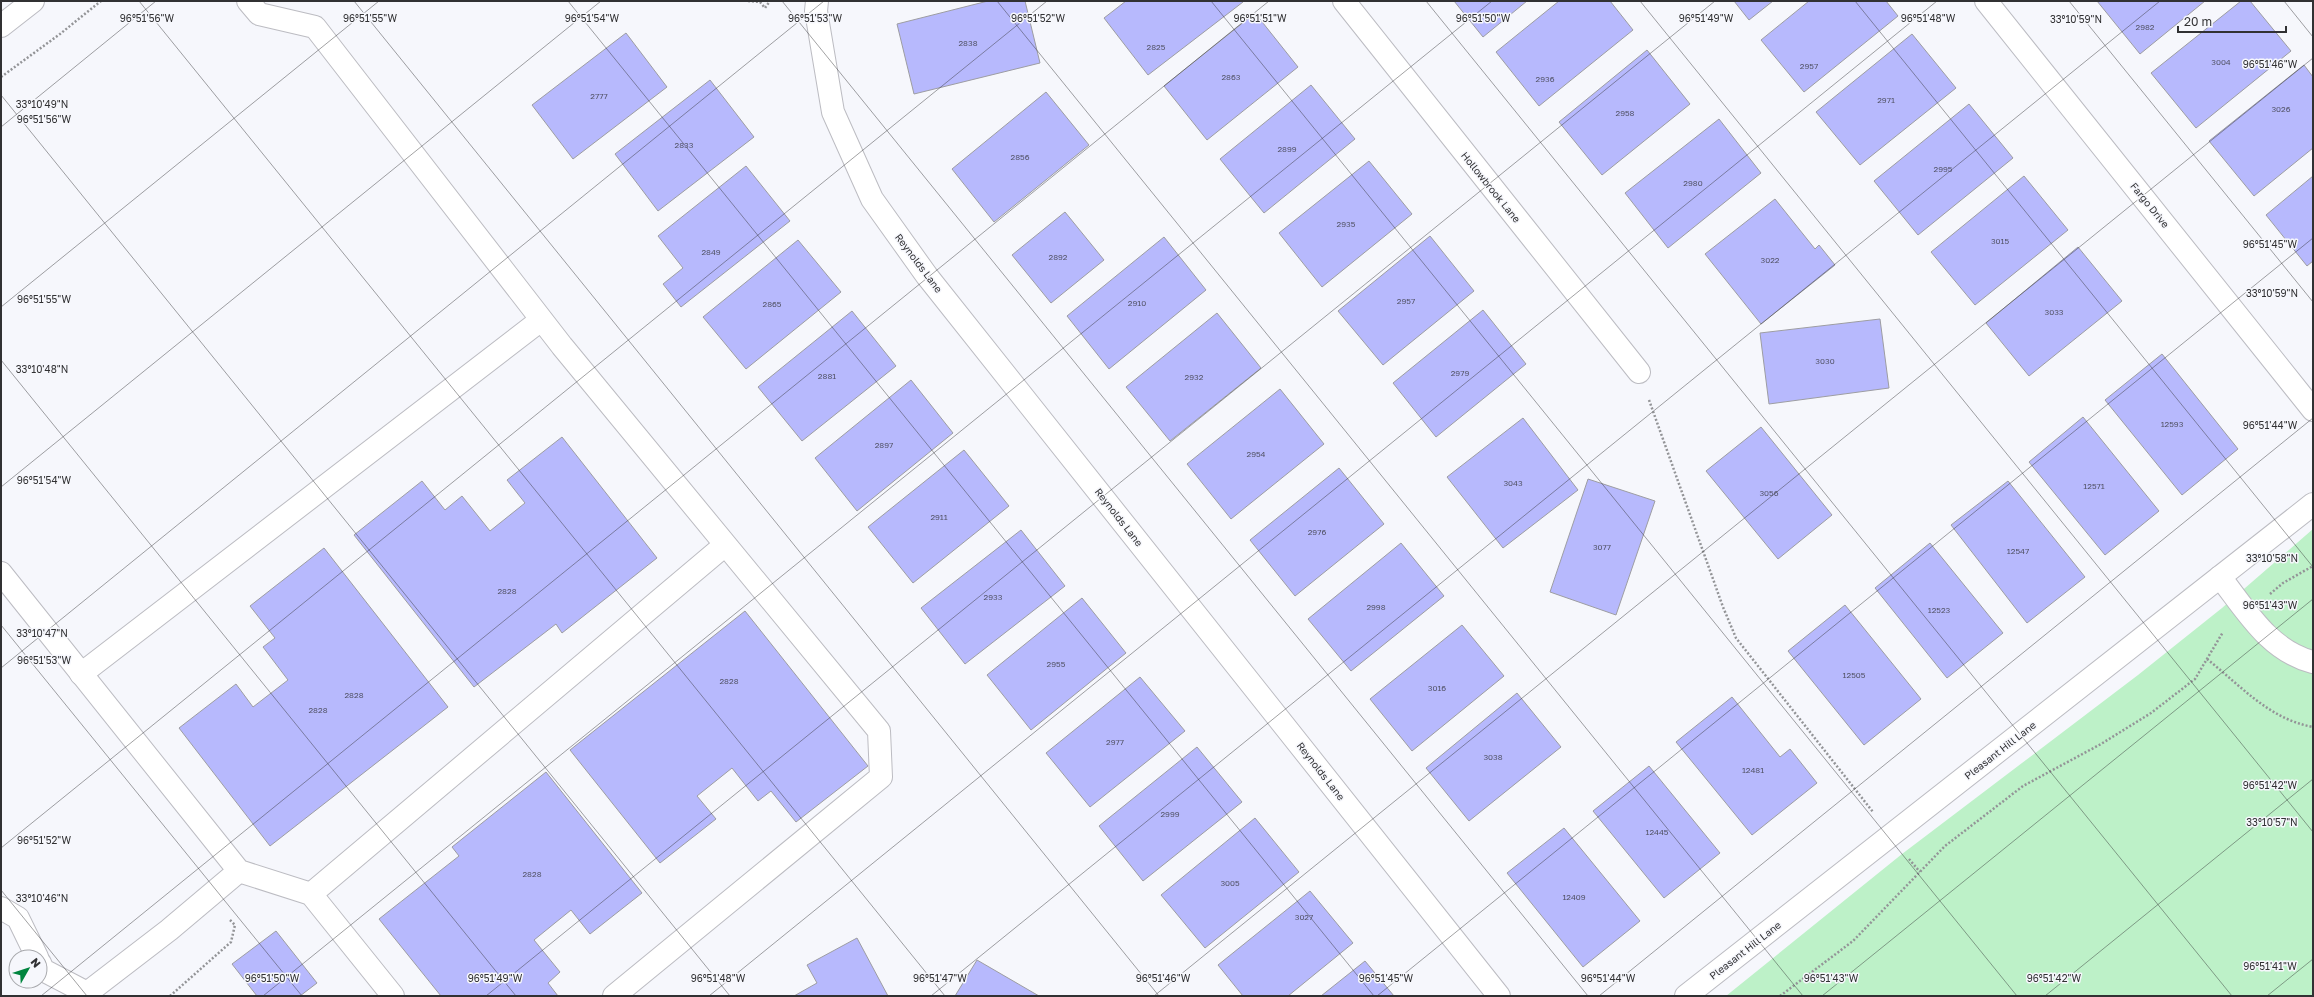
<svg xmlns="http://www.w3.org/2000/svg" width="2314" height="997" font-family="'Golos Text',sans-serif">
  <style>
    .green { fill: #bdf1c8 }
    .building { fill: #b7b9fd; stroke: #9d9da2 }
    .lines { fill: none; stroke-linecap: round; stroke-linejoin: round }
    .minor-casing { stroke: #bcbcc2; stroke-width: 24 }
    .major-casing { stroke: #bcbcc2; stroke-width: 24 }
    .path { stroke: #939497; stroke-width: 2.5; stroke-dasharray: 2 2; stroke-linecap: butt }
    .minor { stroke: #fff; stroke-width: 22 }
    .major { stroke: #fff; stroke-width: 22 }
    .ticks { fill: none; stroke: #313133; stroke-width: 1; stroke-opacity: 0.45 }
    .labels { text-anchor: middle; stroke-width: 3; stroke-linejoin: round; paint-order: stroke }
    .number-label { font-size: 8px; fill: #525366 }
    .street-label { font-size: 10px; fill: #313133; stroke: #f6f7fc }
    .ticks-label { font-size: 10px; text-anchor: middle; fill: #313133; stroke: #f6f7fc; stroke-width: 3; stroke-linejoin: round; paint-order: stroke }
  </style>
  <rect width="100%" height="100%" fill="#f6f7fc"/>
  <path class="green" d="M2313,529V996H1726L1902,854L2138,675L2222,608Z"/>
  <g class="building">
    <path d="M988,1H1025L1040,63L914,94L897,24Z"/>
    <path d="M1126,1H1242L1243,2L1148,75L1104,18Z"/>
    <path d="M1454,1H1527L1483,37Z"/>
    <path d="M1559,1H1610L1633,30L1539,106L1496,52Z"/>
    <path d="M1734,1H1773L1749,20Z"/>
    <path d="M1809,1H1886L1898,16L1804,92L1761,40Z"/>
    <path d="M2097,1H2205L2140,54Z"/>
    <path d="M2241,1H2250L2291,51L2196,128L2151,73Z"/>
    <path d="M1255,13L1298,67L1207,140L1164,86Z"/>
    <path d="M626,33L667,87L573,159L532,105Z"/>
    <path d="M1912,34L1956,88L1860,165L1816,112Z"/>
    <path d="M1647,50L1690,104L1602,175L1559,122Z"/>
    <path d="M2304,65L2313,77V148L2254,196L2209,141Z"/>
    <path d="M710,80L754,137L658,211L615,154Z"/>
    <path d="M1311,85L1355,139L1264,213L1220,159Z"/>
    <path d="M1046,92L1089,145L994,222L952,169Z"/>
    <path d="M1969,104L2013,158L1918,235L1874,181Z"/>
    <path d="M1719,119L1761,173L1668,248L1625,193Z"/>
    <path d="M1369,161L1412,214L1322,287L1279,233Z"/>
    <path d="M746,166L790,221L681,307L663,284L683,268L658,236Z"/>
    <path d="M2024,176L2068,230L1975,305L1931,252Z"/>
    <path d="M2313,176V261L2307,266L2266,215Z"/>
    <path d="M1775,199L1815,249L1819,245L1835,265L1761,324L1705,254Z"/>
    <path d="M1065,212L1104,260L1051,303L1012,255Z"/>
    <path d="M1430,236L1474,291L1383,365L1338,311Z"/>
    <path d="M1164,237L1206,290L1109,369L1067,316Z"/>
    <path d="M798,240L841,292L746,369L703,317Z"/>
    <path d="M2078,247L2122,301L2029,376L1986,323Z"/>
    <path d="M1483,310L1526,364L1436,437L1393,383Z"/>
    <path d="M852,311L896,366L802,441L758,387Z"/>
    <path d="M1217,313L1261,368L1170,441L1126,387Z"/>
    <path d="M1880,319L1889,388L1769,404L1760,333Z"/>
    <path d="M2162,354L2238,449L2182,495L2105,400Z"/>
    <path d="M911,380L953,433L857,511L815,458Z"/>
    <path d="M1280,389L1324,444L1231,519L1187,464Z"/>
    <path d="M2083,417L2159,511L2105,555L2029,462Z"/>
    <path d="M1523,418L1578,490L1503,548L1447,477Z"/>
    <path d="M1761,427L1832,515L1778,559L1706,471Z"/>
    <path d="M562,437L657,558L562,633L556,624L474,687L354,535L422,481L445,510L462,496L490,531L525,503L507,480Z"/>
    <path d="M964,450L1009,506L913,583L868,527Z"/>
    <path d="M1339,468L1384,524L1295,596L1250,540Z"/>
    <path d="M1588,479L1655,501L1616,615L1550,592Z"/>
    <path d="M2008,481L2085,577L2027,623L1951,525Z"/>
    <path d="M1021,530L1065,586L965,664L921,608Z"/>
    <path d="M1401,543L1444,596L1351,671L1308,619Z"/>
    <path d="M1930,543L2003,633L1947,678L1875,588Z"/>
    <path d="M324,548L448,707L270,846L179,728L236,684L253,707L288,680L263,647L275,638L250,606Z"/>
    <path d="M1082,598L1126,653L1031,730L987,675Z"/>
    <path d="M1845,605L1921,699L1864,745L1788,651Z"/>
    <path d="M745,611L868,766L796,822L771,791L758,801L732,768L697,796L716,819L660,863L570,750Z"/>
    <path d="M1462,625L1504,676L1412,751L1370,699Z"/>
    <path d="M1140,677L1185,731L1090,807L1046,753Z"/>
    <path d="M1517,693L1561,747L1469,821L1426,768Z"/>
    <path d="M1732,697L1780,757L1790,749L1817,783L1752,835L1676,742Z"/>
    <path d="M1197,747L1242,802L1143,881L1099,826Z"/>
    <path d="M1649,766L1720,853L1664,898L1593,811Z"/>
    <path d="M546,772L642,893L590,934L571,910L534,940L560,972L548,983L558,996H441L379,919L459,856L452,847Z"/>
    <path d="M1255,818L1299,872L1205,948L1161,895Z"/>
    <path d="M1564,828L1640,921L1583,967L1507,873Z"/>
    <path d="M1310,891L1353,943L1288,996H1243L1218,965Z"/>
    <path d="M276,931L317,983L300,996H257L232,964Z"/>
    <path d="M857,938L888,996H794L817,983L807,965Z"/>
    <path d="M977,960L1039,996H955Z"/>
    <path d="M1365,961L1394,996H1321Z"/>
  </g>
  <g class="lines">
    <defs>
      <g id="minor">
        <path d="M248,1L259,14L315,27L562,346L879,731L881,777L614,996"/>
        <path d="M817,1L816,11L833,112L872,199L927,276L1499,996"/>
        <path d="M1344,1L1639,372"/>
        <path d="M1986,1L2313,410"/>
        <path d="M1,573L239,871L311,894L393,996"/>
        <path d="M2220,577C2246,610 2269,651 2313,662"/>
        <path d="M81,674L541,320"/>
        <path d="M311,894L725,545"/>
        <path d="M1,908L18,918L37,957"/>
        <path d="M40,963L43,970L87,993L169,930L239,871"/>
        <path d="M1686,996L2313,504"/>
      </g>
      <path id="major" d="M1,26L33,1"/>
    </defs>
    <use href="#minor" class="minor-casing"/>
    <use href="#major" class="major-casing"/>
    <g class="path">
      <path d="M748,1L760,2L765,8L770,1"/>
      <path d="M1,77L60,34L101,1"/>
      <path d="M1649,400L1723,607L1736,638L1873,812"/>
      <path d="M2270,594L2283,583L2313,566"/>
      <path d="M2207,659C2241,686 2269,719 2313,727"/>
      <path d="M1909,859L1920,872"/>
      <path d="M170,996L231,942L235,925L229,919"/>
      <path d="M1780,996L1853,941L1945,846L2023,786L2101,744L2151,713L2195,679L2223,632"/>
    </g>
    <use href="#minor" class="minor"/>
    <use href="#major" class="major"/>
  </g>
  <path class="ticks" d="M139,1L945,996M354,1L1159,996M568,1L1374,996M782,1L1588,996M997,1L1803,996M1211,1L2017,996M1426,1L2232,996M1640,1L2313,832M1855,1L2313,567M2069,1L2313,302M2284,1L2313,37M1,95L730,996M1,127L156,1M1,307L379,1M1,360L516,996M1,487L601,1M1,625L302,996M1,668L824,1M1,848L1047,1M1,890L87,996M41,996L1269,1M263,996L1492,1M486,996L1715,1M709,996L1937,1M931,996L2160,1M1154,996L2313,58M1377,996L2313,238M1599,996L2313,418M1822,996L2313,599M2045,996L2313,779M2267,996L2313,959"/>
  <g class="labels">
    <g class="number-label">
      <text x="2145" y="30">2982</text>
      <text x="968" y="46">2838</text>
      <text x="1156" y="50">2825</text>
      <text x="2221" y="65">3004</text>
      <text x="1809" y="69">2957</text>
      <text x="1231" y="80">2863</text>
      <text x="1545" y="82">2936</text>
      <text x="599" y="99">2777</text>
      <text x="1886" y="103">2971</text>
      <text x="2281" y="112">3026</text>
      <text x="1625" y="116">2958</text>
      <text x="684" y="148">2833</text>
      <text x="1287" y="152">2899</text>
      <text x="1020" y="160">2856</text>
      <text x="1943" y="172">2995</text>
      <text x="1693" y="186">2980</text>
      <text x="1346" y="227">2935</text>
      <text x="2000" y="244">3015</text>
      <text x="711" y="255">2849</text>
      <text x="1058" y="260">2892</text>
      <text x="1770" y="263">3022</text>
      <text x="1406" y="304">2957</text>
      <text x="1137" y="306">2910</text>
      <text x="772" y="307">2865</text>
      <text x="2054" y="315">3033</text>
      <text x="1825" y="364">3030</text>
      <text x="1460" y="376">2979</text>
      <text x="827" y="379">2881</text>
      <text x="1194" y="380">2932</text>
      <text x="2172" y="427">12593</text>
      <text x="884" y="448">2897</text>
      <text x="1256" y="457">2954</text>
      <text x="1513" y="486">3043</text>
      <text x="2094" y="489">12571</text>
      <text x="1769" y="496">3056</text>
      <text x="939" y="520">2911</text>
      <text x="1317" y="535">2976</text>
      <text x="1602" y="550">3077</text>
      <text x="2018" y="554">12547</text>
      <text x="507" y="594">2828</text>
      <text x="993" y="600">2933</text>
      <text x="1376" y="610">2998</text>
      <text x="1939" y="613">12523</text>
      <text x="1056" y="667">2955</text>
      <text x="1854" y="678">12505</text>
      <text x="729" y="684">2828</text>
      <text x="1437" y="691">3016</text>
      <text x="354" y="698">2828</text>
      <text x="318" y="713">2828</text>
      <text x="1115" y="745">2977</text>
      <text x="1493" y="760">3038</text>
      <text x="1753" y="773">12481</text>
      <text x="1170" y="817">2999</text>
      <text x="1657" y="835">12445</text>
      <text x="532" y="877">2828</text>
      <text x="1230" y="886">3005</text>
      <text x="1574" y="900">12409</text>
      <text x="1304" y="920">3027</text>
    </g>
    <g class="street-label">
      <text transform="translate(1491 187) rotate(51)" y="4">Hollowbrook Lane</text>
      <text transform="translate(2150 205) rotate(51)" y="4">Fargo Drive</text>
      <text transform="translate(919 263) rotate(53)" y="4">Reynolds Lane</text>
      <text transform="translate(1119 517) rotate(52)" y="4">Reynolds Lane</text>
      <text transform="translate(2000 750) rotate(-38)" y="4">Pleasant Hill Lane</text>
      <text transform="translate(1321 771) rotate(52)" y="4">Reynolds Lane</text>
      <text transform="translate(1745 950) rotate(-38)" y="4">Pleasant Hill Lane</text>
    </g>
  </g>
  <g class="ticks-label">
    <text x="1928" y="22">96°51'48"W</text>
    <text x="147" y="22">96°51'56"W</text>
    <text x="370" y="22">96°51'55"W</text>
    <text x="592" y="22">96°51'54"W</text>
    <text x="815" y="22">96°51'53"W</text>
    <text x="1038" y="22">96°51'52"W</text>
    <text x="1260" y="22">96°51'51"W</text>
    <text x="1483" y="22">96°51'50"W</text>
    <text x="1706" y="22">96°51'49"W</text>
    <text x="2076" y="23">33°10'59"N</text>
    <text x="2270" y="68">96°51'46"W</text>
    <text x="42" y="108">33°10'49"N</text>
    <text x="44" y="123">96°51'56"W</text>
    <text x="2270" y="248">96°51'45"W</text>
    <text x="2272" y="297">33°10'59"N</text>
    <text x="44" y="303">96°51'55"W</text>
    <text x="42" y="373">33°10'48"N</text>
    <text x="2270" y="429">96°51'44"W</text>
    <text x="44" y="484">96°51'54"W</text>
    <text x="2272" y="562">33°10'58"N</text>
    <text x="2270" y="609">96°51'43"W</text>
    <text x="42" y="637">33°10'47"N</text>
    <text x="44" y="664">96°51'53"W</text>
    <text x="2270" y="789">96°51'42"W</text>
    <text x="2272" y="826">33°10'57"N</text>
    <text x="44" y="844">96°51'52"W</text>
    <text x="42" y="902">33°10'46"N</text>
    <text x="2270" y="970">96°51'41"W</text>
    <text x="272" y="982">96°51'50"W</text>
    <text x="495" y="982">96°51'49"W</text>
    <text x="718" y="982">96°51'48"W</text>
    <text x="940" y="982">96°51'47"W</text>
    <text x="1163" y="982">96°51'46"W</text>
    <text x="1386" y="982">96°51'45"W</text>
    <text x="1608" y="982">96°51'44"W</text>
    <text x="1831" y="982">96°51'43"W</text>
    <text x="2054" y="982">96°51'42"W</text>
  </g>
  <rect width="2314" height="997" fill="none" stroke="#313133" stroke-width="4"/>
  <g transform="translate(28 969) rotate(51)"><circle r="19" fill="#f6f7fc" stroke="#a7a8ac"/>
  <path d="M0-3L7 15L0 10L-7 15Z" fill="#01853f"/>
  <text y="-6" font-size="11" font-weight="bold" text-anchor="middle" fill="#313133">N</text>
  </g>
  <path d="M2178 26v6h108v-6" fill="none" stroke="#313133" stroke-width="2"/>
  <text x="2184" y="26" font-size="12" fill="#313133" stroke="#f6f7fc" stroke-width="3" paint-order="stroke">20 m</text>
</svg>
